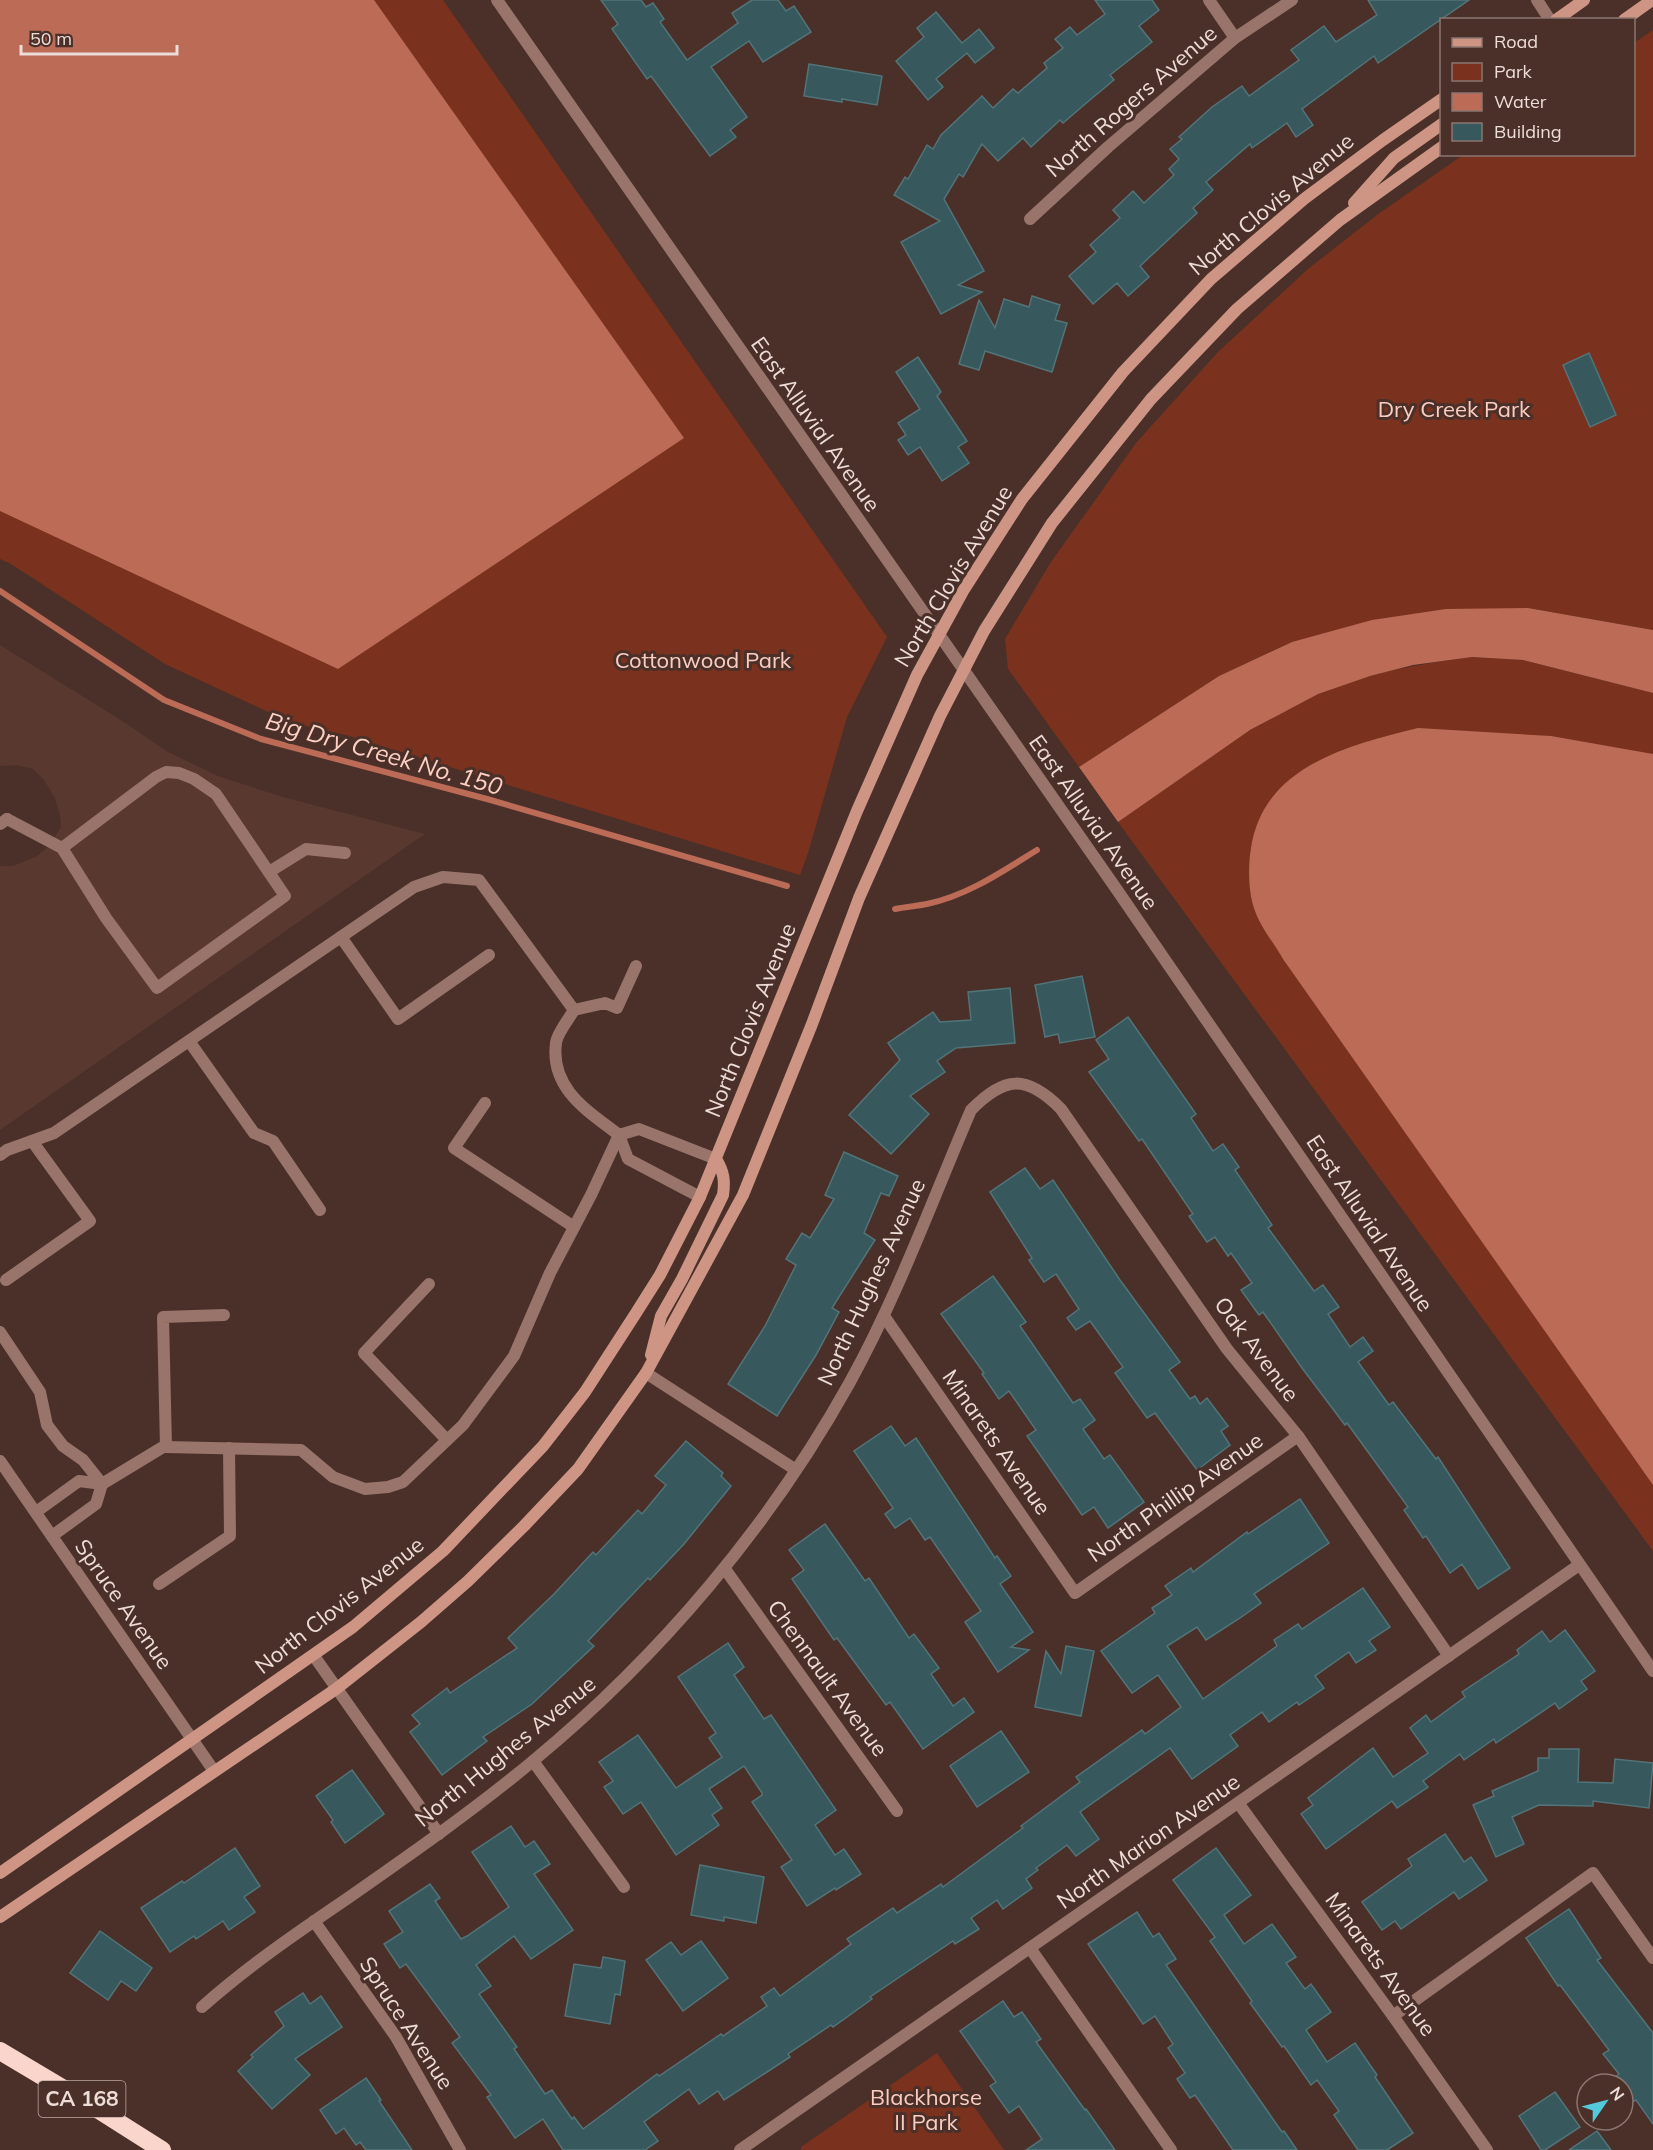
<svg xmlns="http://www.w3.org/2000/svg" width="1653" height="2150" font-family="Mulish,sans-serif">
  <style>
    .built { fill: #59382f }
    .green { fill: #7a321f }
    .water { fill: #bb6b56 }
    .lines { fill: none; stroke-linecap: round; stroke-linejoin: round }
    .stream { stroke: #bb6b56; stroke-width: 6 }
    .building { fill: #37595e; stroke: #527479; stroke-width: 1.5 }
    .service { stroke: #98746a; stroke-width: 12 }
    .minor { stroke: #98746a; stroke-width: 12 }
    .tertiary { stroke: #98746a; stroke-width: 12 }
    .secondary { stroke: #ce9585; stroke-width: 12 }
    .motorway { stroke: #f9d5cb; stroke-width: 18 }
    .labels { text-anchor: middle; stroke-width: 6; stroke-linejoin: round; paint-order: stroke }
    .shield { fill: #4a3029; stroke: #bca8a3; stroke-width: 1.5 }
    .shield-label { font-size: 21px; font-weight: bold; fill: #eddcd7 }
    .street-label { font-size: 22px; fill: #eddcd7; stroke: #4a3029 }
    .park-label { font-size: 22px; fill: #fbcdc0; stroke: #4a3029 }
    .water-label { font-size: 24px; font-style: italic; fill: #fed0c3; stroke: #4a3029 }
  </style>
  <rect width="100%" height="100%" fill="#4a3029"/>
  <path class="built" d="M0,645L124,722L168,752L218,776L283,797L425,834L0,1130V866H13L37,856L49,846L61,827L60,815L55,798L44,780L33,769L17,765L0,766Z"/>
  <g class="green">
    <path d="M0,0H443L887,637L847,717L808,853L800,875L346,735L292,723L165,664L11,564L0,559Z"/>
    <path d="M1653,30V630L1528,608L1292,642L1219,676L1079,767L1008,669L1005,639L1051,562L1136,443L1218,352L1308,269L1377,215L1463,155L1634,154V43Z"/>
    <path d="M1472,657L1523,660L1653,693V1551L1118,822C1182,777 1245,727 1317,694C1366,673 1419,664 1472,657Z"/>
    <path d="M937,2053L1004,2150H801V2147Z"/>
  </g>
  <g class="water">
    <path d="M0,0H374L684,438L338,669L0,511Z"/>
    <path d="M1528,608L1653,630V693L1523,660L1472,657L1413,665L1370,676L1318,694L1250,730L1118,822L1079,767L1219,676L1292,642L1372,620L1446,609Z"/>
    <path d="M1418,728L1551,736L1653,754V1485L1283,959C1274,943 1261,928 1255,911C1248,893 1248,866 1251,848C1263,766 1349,745 1418,728Z"/>
  </g>
  <g class="lines">
    <g class="stream">
      <path d="M0,591L164,700L261,739L487,799L787,886"/>
      <path d="M895,909C905,907 917,906 927,904C967,896 1003,871 1037,850"/>
    </g>
  </g>
  <g class="building">
    <path d="M601,0H641L646,7L653,3L664,19L660,22L687,60L738,23L732,13L752,0H778L786,11L794,6L811,32L763,62L749,41L711,67L747,117L730,130L736,137L710,156L651,76L647,79L612,29L618,24Z"/>
    <path d="M1095,0H1152L1159,10L1139,26L1152,42L1110,75L1114,80L1091,99L1063,123L1060,120L1031,147L1023,138L998,161L982,144L963,177L959,174L944,199L984,271L958,285L982,292L941,314L901,242L940,221L894,195L905,177L908,179L927,145L933,149L941,135L982,96L993,108L1013,89L1018,93L1047,68L1044,63L1063,48L1055,39L1070,27L1077,35L1105,14Z"/>
    <path d="M1368,0H1469L1378,63L1374,56L1302,109L1313,125L1296,137L1287,123L1252,148L1250,144L1206,182L1213,190L1193,208L1197,213L1140,266L1149,277L1128,296L1117,283L1093,304L1069,276L1096,252L1090,245L1120,218L1113,210L1133,191L1144,203L1174,175L1169,169L1179,159L1170,149L1182,139L1179,137L1212,107L1242,86L1249,96L1299,60L1291,50L1324,26L1336,42L1377,15Z"/>
    <path d="M936,12L962,43L979,29L994,48L975,63L967,53L936,79L943,87L928,100L896,61L924,37L917,28Z"/>
    <path d="M809,64L882,76L877,105L842,99V102L804,96Z"/>
    <path d="M1032,296L1060,305L1055,320L1067,323L1052,372L985,351L979,370L959,364L979,300L995,328L1004,299L1029,307Z"/>
    <path d="M1589,353L1616,415L1590,427L1563,365Z"/>
    <path d="M918,357L941,392L937,396L967,441L958,447L969,463L942,481L920,447L908,455L898,440L906,435L898,423L920,409L896,372Z"/>
    <path d="M1082,976L1095,1037L1060,1043L1058,1034L1045,1037L1035,985Z"/>
    <path d="M1010,988L1015,1043L956,1048L937,1061L945,1072L910,1096L929,1114L891,1154L849,1115L900,1060L888,1043L933,1012L940,1022L971,1020L968,992Z"/>
    <path d="M1128,1017L1196,1114L1191,1118L1213,1151L1223,1144L1239,1167L1235,1170L1272,1225L1268,1228L1314,1291L1323,1285L1339,1307L1328,1314L1350,1347L1363,1337L1373,1351L1358,1362L1389,1405L1393,1402L1436,1459L1438,1457L1510,1568L1478,1589L1462,1564L1450,1573L1426,1536L1423,1538L1404,1510L1408,1507L1347,1423L1345,1425L1302,1368L1263,1312L1259,1315L1241,1290L1252,1283L1231,1253L1228,1256L1215,1237L1207,1242L1189,1216L1193,1214L1142,1139L1139,1141L1089,1072L1109,1059L1096,1040Z"/>
    <path d="M844,1152L898,1176L889,1196L881,1193L864,1233L875,1240L832,1308L839,1312L816,1355L777,1416L728,1384L765,1326L796,1265L786,1259L802,1233L810,1238L834,1199L825,1195Z"/>
    <path d="M1025,1168L1040,1189L1053,1180L1120,1280L1180,1362L1169,1370L1190,1399L1195,1396L1200,1404L1207,1398L1228,1426L1221,1431L1230,1445L1197,1470L1155,1413L1147,1418L1115,1373L1123,1367L1090,1321L1076,1330L1067,1318L1079,1309L1056,1274L1044,1282L1029,1260L1032,1258L990,1192Z"/>
    <path d="M993,1276L1026,1322L1020,1326L1073,1403L1080,1399L1095,1420L1083,1429L1104,1459L1110,1455L1144,1502L1108,1528L1094,1507L1082,1515L1027,1436L1036,1430L1009,1391L999,1399L982,1374L984,1373L941,1314Z"/>
    <path d="M891,1426L905,1446L916,1438L995,1558L997,1556L1011,1576L1000,1584L1033,1632L1011,1647L1029,1650L998,1672L965,1622L981,1611L930,1537L925,1540L910,1518L895,1528L885,1514L893,1508L854,1451Z"/>
    <path d="M686,1441L723,1473L721,1476L731,1486L684,1544L650,1580L648,1578L588,1641L594,1646L532,1704L483,1737L487,1741L442,1775L410,1732L420,1724L412,1715L447,1688L450,1693L517,1648L508,1638L554,1594L593,1552L596,1555L638,1510L642,1514L666,1485L655,1476Z"/>
    <path d="M1300,1499L1329,1543L1254,1594L1261,1603L1240,1618L1206,1640L1197,1627L1167,1646L1203,1699L1277,1646L1274,1640L1298,1624L1302,1629L1363,1588L1390,1627L1369,1641L1376,1650L1356,1663L1349,1652L1315,1676L1324,1688L1299,1705L1297,1702L1269,1722L1262,1712L1230,1735L1238,1746L1192,1779L1170,1748L1080,1812L1099,1839L1076,1856L1067,1845L1036,1868L1038,1870L1026,1879L1032,1888L1003,1909L997,1900L971,1918L979,1929L955,1944L953,1941L870,1997L872,1999L833,2027L831,2025L788,2054L790,2057L724,2100L718,2091L699,2104L689,2089L644,2122L658,2141L645,2150H563L543,2119L515,2138L487,2097L491,2095L452,2043L460,2037L406,1964L400,1968L384,1944L403,1932L389,1911L430,1884L440,1898L435,1901L461,1939L467,1936L509,1907L472,1852L511,1826L525,1847L534,1841L550,1864L534,1874L573,1930L531,1959L514,1936L476,1965L491,1986L479,1994L517,2047L514,2049L545,2094L552,2090L572,2119L574,2117L583,2129L657,2074L659,2076L721,2034L723,2036L767,2006L761,1997L774,1988L780,1996L851,1944L847,1939L893,1908L897,1913L941,1884L943,1887L1023,1828L1021,1826L1080,1782L1076,1777L1142,1730L1145,1734L1181,1707L1158,1675L1132,1693L1101,1651L1155,1613L1152,1608L1172,1595L1165,1586L1191,1568L1193,1572L1247,1532L1248,1534Z"/>
    <path d="M825,1524L865,1581L869,1578L909,1638L914,1634L939,1668L931,1674L953,1706L964,1698L974,1712L923,1749L890,1702L886,1705L837,1638L834,1640L792,1579L804,1570L789,1550Z"/>
    <path d="M1565,1630L1595,1671L1581,1681L1587,1689L1559,1709L1555,1703L1496,1743L1494,1739L1464,1760L1460,1754L1423,1781L1428,1787L1397,1808L1392,1801L1326,1849L1301,1814L1313,1805L1308,1798L1373,1748L1393,1777L1428,1753L1410,1728L1426,1715L1431,1722L1465,1697L1462,1692L1519,1654L1517,1650L1542,1631L1550,1642Z"/>
    <path d="M728,1643L744,1667L734,1675L764,1719L771,1715L836,1810L815,1825L835,1855L844,1849L861,1874L836,1890L835,1888L807,1906L781,1867L792,1860L752,1802L762,1795V1793L744,1766L709,1789L722,1808L712,1815L719,1825L676,1855L641,1802L623,1814L604,1787L613,1781L599,1762L638,1735L676,1788L722,1757L709,1738L716,1733L678,1677Z"/>
    <path d="M1066,1646L1094,1651L1081,1716L1035,1707L1046,1651L1061,1674Z"/>
    <path d="M1001,1731L1029,1772L977,1807L950,1766Z"/>
    <path d="M1549,1749H1579L1578,1782L1613,1783L1615,1759L1653,1763L1649,1808L1593,1801V1806L1539,1805L1512,1817L1524,1844L1496,1857L1473,1805L1494,1796L1492,1791L1538,1771V1758H1549Z"/>
    <path d="M352,1770L384,1814L345,1843L331,1822L333,1820L316,1796Z"/>
    <path d="M1445,1834L1464,1862L1471,1857L1487,1880L1459,1899L1454,1892L1401,1929L1395,1921L1382,1930L1362,1902L1412,1866L1408,1859Z"/>
    <path d="M235,1848L260,1886L244,1897L255,1912L229,1930L223,1921L196,1939L194,1936L170,1952L141,1908L182,1881L184,1883Z"/>
    <path d="M1216,1848L1251,1895L1224,1915L1244,1944L1272,1924L1296,1957L1286,1963L1305,1989L1311,1984L1331,2012L1306,2030L1327,2062L1355,2043L1377,2075L1375,2077L1413,2133L1387,2150H1358L1334,2115L1339,2111L1317,2080L1311,2085L1284,2046L1282,2047L1250,2003L1252,2001L1210,1941L1215,1937L1173,1880Z"/>
    <path d="M700,1865L764,1877L756,1923L724,1917V1921L691,1915Z"/>
    <path d="M1569,1909L1601,1958L1597,1960L1653,2033V2124L1636,2100L1632,2102L1623,2090V2084H1619L1614,2078L1619,2074L1603,2054L1609,2050L1560,1985L1558,1986L1526,1938Z"/>
    <path d="M1137,1912L1153,1937L1159,1933L1176,1959L1166,1965L1282,2132L1284,2131L1297,2150H1233L1195,2095L1190,2098L1177,2079L1185,2073L1168,2048L1173,2044L1155,2016L1143,2024L1088,1944Z"/>
    <path d="M100,1931L152,1968L136,1991L121,1981L108,2000L70,1973Z"/>
    <path d="M701,1941L728,1978L683,2011L646,1960L671,1942L681,1955Z"/>
    <path d="M603,1957L625,1961L620,1995L615,1994L610,2024L565,2016L574,1964L601,1968Z"/>
    <path d="M303,1993L310,2004L321,1996L342,2027L295,2059L310,2075L272,2109L238,2071L253,2057L251,2055L284,2026L275,2012Z"/>
    <path d="M1003,2001L1014,2017L1022,2012L1041,2039L1036,2042L1085,2110L1086,2109L1115,2150H1026L1042,2139L1019,2106L1009,2113L990,2086L996,2082L960,2031Z"/>
    <path d="M366,2078L381,2100L379,2101L412,2150H366L360,2142L356,2145L344,2128L336,2134L320,2110Z"/>
    <path d="M1555,2092L1580,2127L1545,2150H1541L1519,2116Z"/>
    <path d="M1597,2131L1611,2150H1569Z"/>
  </g>
  <g class="lines">
    <g class="service">
      <path d="M7,819L62,848L106,918L157,988L285,896L216,794L194,779L179,773L166,772L156,777L62,848"/>
      <path d="M269,872L306,849L345,853"/>
      <path d="M341,937L398,1019L489,955"/>
      <path d="M189,1041L254,1133L273,1141L320,1210"/>
      <path d="M485,1103L454,1148L574,1227"/>
      <path d="M0,1155L7,1150L54,1133L414,887L443,877L479,880L574,1010"/>
      <path d="M700,1197L628,1159L619,1135L639,1129L716,1159"/>
      <path d="M6,1280L90,1221L32,1141"/>
      <path d="M429,1284L364,1353L447,1440"/>
      <path d="M0,1332L40,1392L47,1425L63,1446L83,1460L102,1484"/>
      <path d="M166,1447L163,1317L224,1315"/>
      <path d="M36,1512L79,1481L102,1484L163,1447H166L301,1450L333,1477L365,1489L388,1487L403,1482L463,1425L514,1356L550,1273L591,1195L619,1135C588,1111 550,1089 556,1043C557,1033 569,1019 574,1010L605,1003L617,1008L636,966"/>
      <path d="M52,1536L96,1504L102,1484"/>
      <path d="M159,1584L230,1536L229,1448"/>
    </g>
    <g class="minor">
      <path d="M1209,0L1235,38"/>
      <path d="M1537,0L1550,20"/>
      <path d="M1030,219L1108,147L1235,38L1292,0"/>
      <path d="M0,824L7,819"/>
      <path d="M884,1316L1075,1593L1298,1436"/>
      <path d="M646,1373L796,1470"/>
      <path d="M0,1461L214,1771"/>
      <path d="M725,1569L897,1811"/>
      <path d="M314,1656L439,1834"/>
      <path d="M533,1761L624,1887"/>
      <path d="M1239,1804L1393,2016L1487,2150"/>
      <path d="M314,1921L396,2037L460,2150"/>
      <path d="M1030,1948L1171,2150"/>
      <path d="M202,2007C248,1966 298,1932 348,1898C411,1854 474,1810 533,1761C660,1656 770,1526 850,1382C898,1295 932,1201 971,1110C1005,1076 1026,1074 1061,1109L1227,1349L1298,1436L1449,1656"/>
      <path d="M1393,2016L1593,1873L1653,1958"/>
      <path d="M740,2150L1579,1565"/>
    </g>
    <path class="tertiary" d="M497,0L1115,887L1653,1671"/>
    <g class="secondary">
      <path d="M1556,20L1584,0"/>
      <path d="M1624,20L1652,0"/>
      <path d="M1354,203L1394,158L1442,124"/>
      <path d="M651,1355L661,1316L682,1279L723,1195C725,1181 724,1172 716,1159"/>
      <path d="M0,1873L353,1627L443,1551L543,1446L585,1392L636,1313L660,1275L700,1197L857,811L917,675L963,591L1022,499L1123,372L1211,279L1304,199L1383,140L1442,99"/>
      <path d="M0,1917L336,1689L421,1622L468,1581L524,1526L578,1469L646,1373L743,1195L812,1024L859,898L940,716L984,631L1052,523L1151,399L1237,309L1340,220L1442,147"/>
    </g>
    <path class="motorway" d="M0,2051L94,2107L162,2150"/>
  </g>
  <g class="labels">
    <rect class="shield" x="38.5" y="2081" width="87" height="36" rx="4.5"/>
    <g class="shield-label">
      <text x="82" y="2106">CA 168</text>
    </g>
    <g class="street-label">
      <text transform="translate(1131 101) rotate(-41)" y="8">North Rogers Avenue</text>
      <text transform="translate(1271 204) rotate(-40)" y="8">North Clovis Avenue</text>
      <text transform="translate(816 424) rotate(55)" y="8">East Alluvial Avenue</text>
      <text transform="translate(953 576) rotate(-59)" y="8">North Clovis Avenue</text>
      <text transform="translate(1094 822) rotate(55)" y="8">East Alluvial Avenue</text>
      <text transform="translate(750 1020) rotate(-68)" y="8">North Clovis Avenue</text>
      <text transform="translate(1370 1223) rotate(56)" y="8">East Alluvial Avenue</text>
      <text transform="translate(871 1282) rotate(-65)" y="8">North Hughes Avenue</text>
      <text transform="translate(1257 1349) rotate(53)" y="8">Oak Avenue</text>
      <text transform="translate(997 1442) rotate(55)" y="8">Minarets Avenue</text>
      <text transform="translate(1175 1497) rotate(-35)" y="8">North Phillip Avenue</text>
      <text transform="translate(124 1604) rotate(55)" y="8">Spruce Avenue</text>
      <text transform="translate(339 1605) rotate(-38)" y="8">North Clovis Avenue</text>
      <text transform="translate(828 1678) rotate(54)" y="8">Chennault Avenue</text>
      <text transform="translate(505 1751) rotate(-39)" y="8">North Hughes Avenue</text>
      <text transform="translate(1148 1841) rotate(-35)" y="8">North Marion Avenue</text>
      <text transform="translate(1381 1964) rotate(54)" y="8">Minarets Avenue</text>
      <text transform="translate(407 2023) rotate(57)" y="8">Spruce Avenue</text>
    </g>
    <g class="park-label">
      <text x="1454" y="417">Dry Creek Park</text>
      <text x="703" y="668">Cottonwood Park</text>
      <text x="926" y="2105">Blackhorse<tspan x="926" dy="25">II Park</tspan></text>
    </g>
    <g class="water-label">
      <text transform="translate(384 754) rotate(16)" y="8">Big Dry Creek No. 150</text>
    </g>
  </g>
  <rect x="1440" y="18" width="195" height="138" fill="#4a3029" stroke="#8b756f" stroke-width="1.5"/>
  <rect x="1452" y="38" width="30" height="9" fill="#ce9585" stroke="#8b756f" stroke-width="1.5"/>
  <text x="1494" y="48" font-size="18" fill="#eddcd7">Road</text>
  <rect x="1452" y="63" width="30" height="18" fill="#7a321f" stroke="#8b756f" stroke-width="1.5"/>
  <text x="1494" y="78" font-size="18" fill="#eddcd7">Park</text>
  <rect x="1452" y="93" width="30" height="18" fill="#bb6b56" stroke="#8b756f" stroke-width="1.5"/>
  <text x="1494" y="108" font-size="18" fill="#eddcd7">Water</text>
  <rect x="1452" y="123" width="30" height="18" fill="#37595e" stroke="#8b756f" stroke-width="1.5"/>
  <text x="1494" y="138" font-size="18" fill="#eddcd7">Building</text>
  <g transform="translate(1605 2102) rotate(55)"><circle r="28" fill="#4a3029" stroke="#8b756f" stroke-width="1.5"/>
  <path d="M0-4.5L10 22L0 15L-10 22Z" fill="#53cadc"/>
  <text y="-9" font-size="16" font-weight="bold" text-anchor="middle" fill="#eddcd7">N</text>
  </g>
  <path d="M21 45v9h156v-9" fill="none" stroke="#eddcd7" stroke-width="3"/>
  <text x="30" y="45" font-size="18" fill="#eddcd7" stroke="#4a3029" stroke-width="4.5" paint-order="stroke">50 m</text>
</svg>
